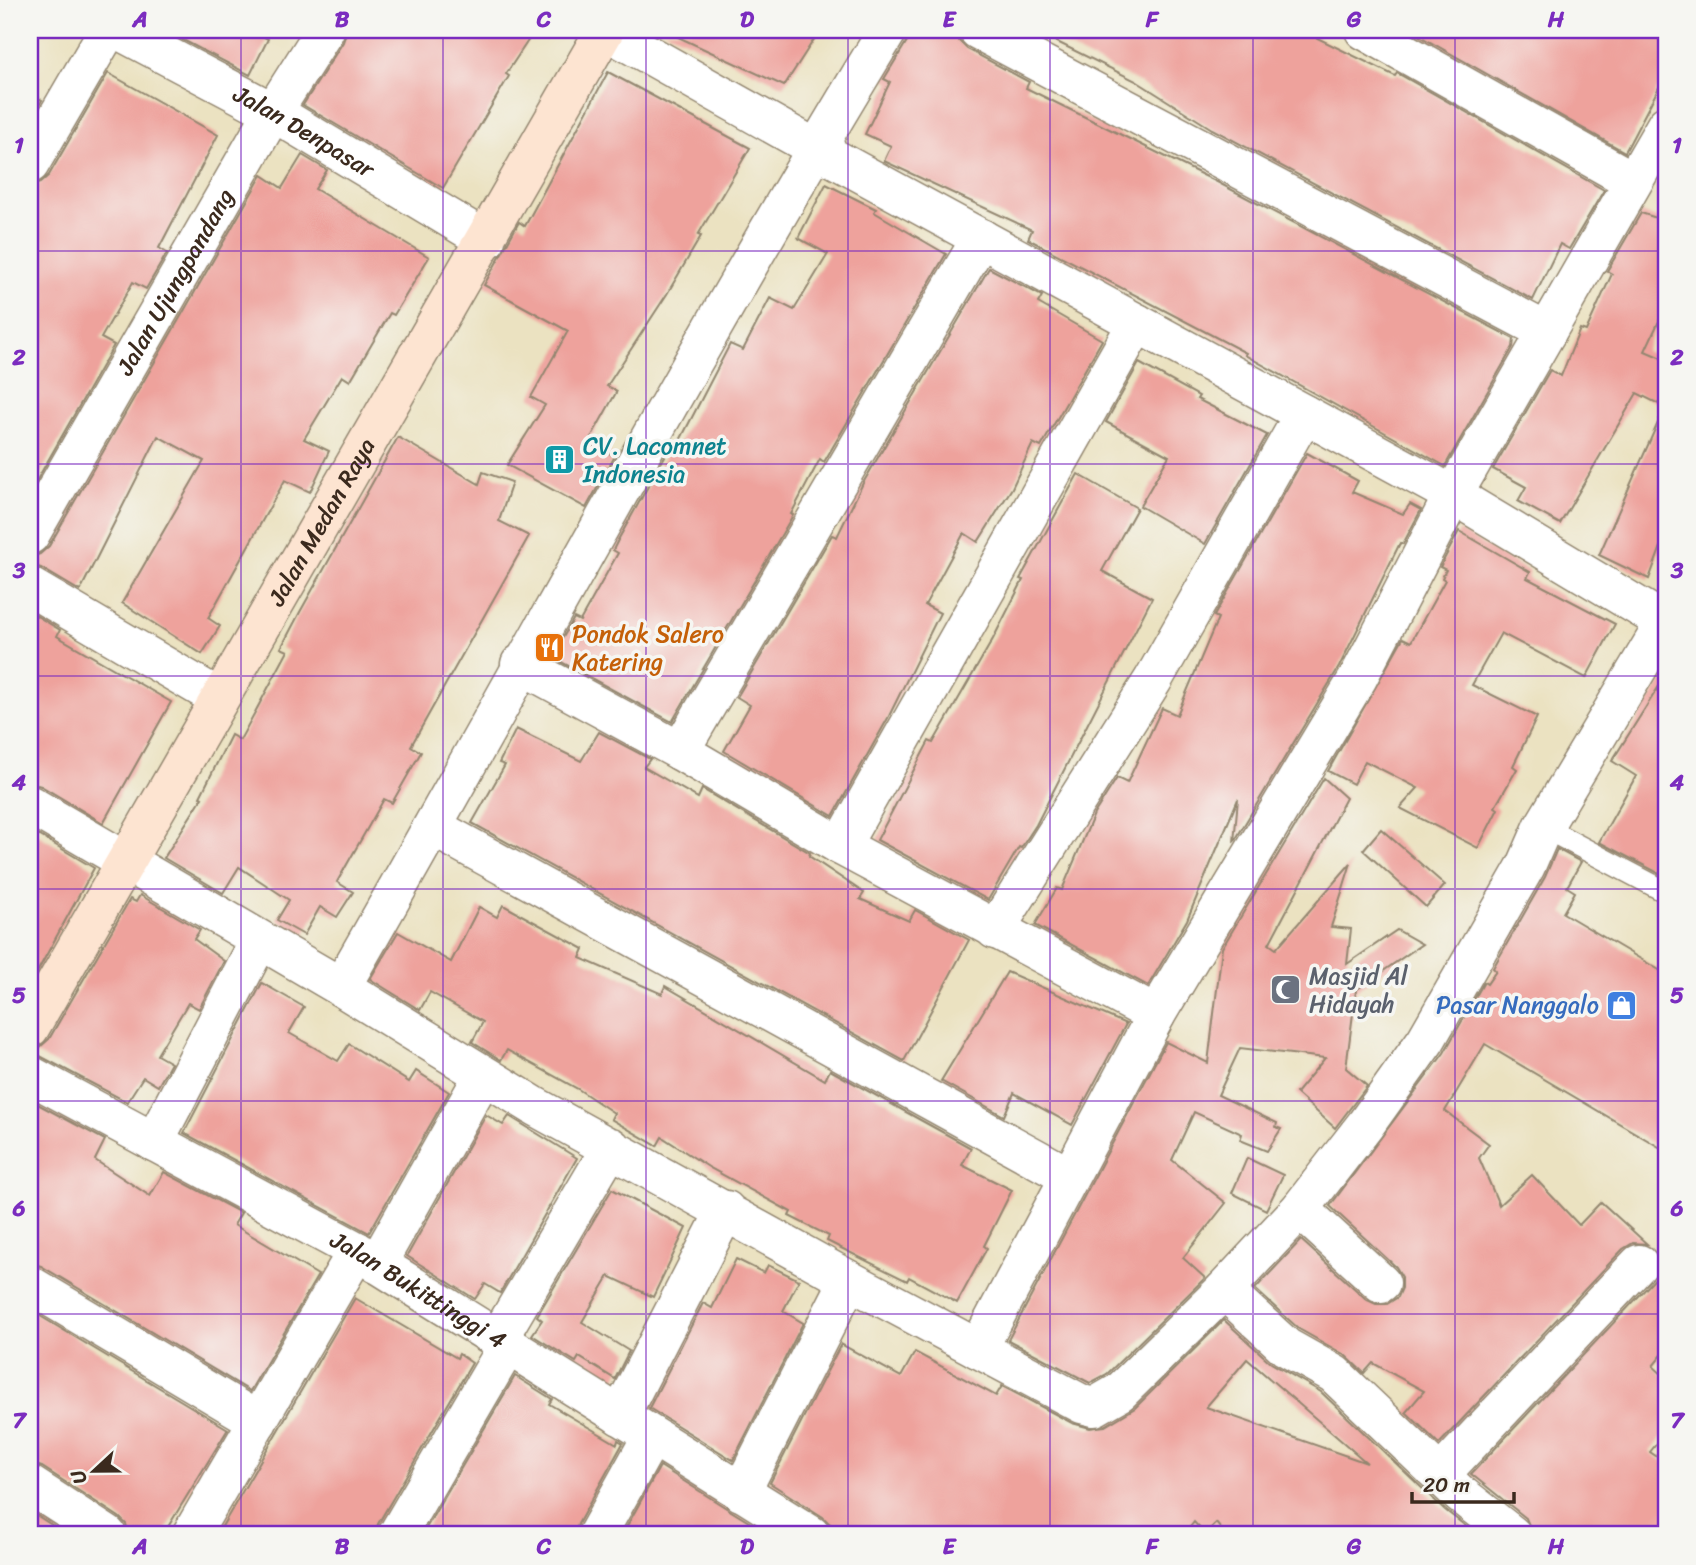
<svg xmlns="http://www.w3.org/2000/svg" width="1696" height="1565" font-family="Sriracha,sans-serif">
  <style>
    .building { fill: #eea29c; fill-rule: evenodd }
    .lines { fill: none; stroke-linecap: round; stroke-linejoin: round }
    .lane-casing { stroke: #938670; stroke-width: 24 }
    .street-casing { stroke: #938670; stroke-width: 41 }
    .secondary-casing { stroke: #938670; stroke-width: 41 }
    .lane { stroke: #fff; stroke-width: 21 }
    .street { stroke: #fff; stroke-width: 38 }
    .secondary { stroke: #fde4d1; stroke-width: 38 }
    .grid { fill: none; stroke: #7b2cbf; stroke-width: 2; stroke-opacity: 0.55 }
    .labels { text-anchor: middle; stroke-width: 7; stroke-linejoin: round; paint-order: stroke }
    .street-label { font-size: 24px; fill: #3b2a1e; stroke: #f6f6f2 }
    .culture-label { font-size: 24px; fill: #0d838f; stroke: #f6f6f2; text-anchor: start }
    .food-label { font-size: 24px; fill: #c56008; stroke: #f6f6f2; text-anchor: start }
    .worship-label { font-size: 24px; fill: #5b616d; stroke: #f6f6f2; text-anchor: start }
    .shop-label { font-size: 24px; fill: #366cbe; stroke: #f6f6f2; text-anchor: end }
    .neatline { fill: none; stroke: #7b2cbf; stroke-width: 2.5 }
    .grid-label { font-size: 23px; text-anchor: middle; font-weight: bold; fill: #7b2cbf }
  </style>
  <rect width="100%" height="100%" fill="#f6f6f2"/>
  <filter id="ink" filterUnits="userSpaceOnUse"><feTurbulence type="fractalNoise" baseFrequency=".0143" numOctaves="2"/><feDisplacementMap in="SourceGraphic" scale="14" xChannelSelector="R" yChannelSelector="G"/><feConvolveMatrix kernelMatrix="1 2 1 2 8 2 1 2 1" color-interpolation-filters="sRGB"/></filter>
  <filter id="wash" filterUnits="userSpaceOnUse"><feTurbulence type="fractalNoise" baseFrequency=".00686" numOctaves="4" result="noise"/><feDisplacementMap in="SourceGraphic" scale="28" xChannelSelector="R" yChannelSelector="G"/><feGaussianBlur stdDeviation="1.57" result="paint"/><feColorMatrix in="noise" values="0 0 0 0 0 0 0 0 0 0 0 0 0 0 0 0 0 1.4 0 .05"/><feComposite in="paint" operator="in"/></filter>
  <g filter="url(#wash)">
    <rect width="100%" height="100%" fill="#ebe2c1"/>
    <g id="blocks">
      <g class="building">
        <path d="M164,30H251L268,39L250,75Z"/>
        <path d="M347,30H535L506,74L509,76L443,188L303,105L343,42Z"/>
        <path d="M663,30H820L784,86Z"/>
        <path d="M910,30H956L959,41L967,49L1029,82L1026,88L1217,182L1514,339L1513,347L1445,466L1245,355L1246,353L1028,239L1032,230L884,161L891,146L865,134L890,82L884,79L907,41Z"/>
        <path d="M1033,30H1301L1395,76L1397,73L1604,190L1569,249L1560,244L1533,300L1212,129L1136,81Z"/>
        <path d="M1422,30H1666V74L1625,152L1418,35Z"/>
        <path d="M608,72L750,148L698,235L701,236L667,294L607,386L617,391L588,443L615,456L586,508L507,465L545,405L531,397L568,331L484,285L519,222L525,226Z"/>
        <path d="M108,73L218,135L159,248L167,253L146,289L133,282L101,338L114,345L30,492V186L40,183L49,175Z"/>
        <path d="M30,94L42,100L30,121Z"/>
        <path d="M302,155L327,170L315,189L429,257L394,315L390,313L350,381L342,376L304,439L329,451L310,492L285,480L208,618L220,626L202,654L122,603L204,461L158,436L80,591L41,568L30,565V557L40,554L49,546L262,175L282,188Z"/>
        <path d="M826,184L876,209L874,212L946,254L824,462L820,459L791,514L793,515L672,722L552,657L574,618L580,621L618,553L613,550L618,540L669,449L674,452L730,344L743,350L770,298L794,310L828,254L798,238Z"/>
        <path d="M1641,213L1666,221V306L1645,351L1666,360V533L1649,579L1599,555L1665,407L1637,393L1560,524L1518,501L1526,487L1493,469L1550,370L1561,376L1580,329L1586,331L1612,274L1607,271Z"/>
        <path d="M989,268L1042,296L1038,303L1102,340L1041,447L1033,443L1012,488L978,542L964,533L925,605L940,613L888,718L833,816L724,751L750,705L737,697L832,535L837,537L863,483Z"/>
        <path d="M1139,363L1199,396L1197,399L1267,435L1205,544L1140,506L1169,456L1106,422Z"/>
        <path d="M398,437L479,484L483,472L512,482L499,521L529,536L411,746L421,752L392,803L384,799L337,882L353,892L337,917L320,907L304,935L277,920L289,900L239,867L223,893L164,858L202,798L200,797L231,735L240,740L288,651L281,648L300,612Z"/>
        <path d="M1307,453L1358,481L1352,492L1403,514L1410,504L1421,510L1403,544L1400,543L1339,667L1234,842L1238,799L1187,920L1148,986L1035,925L1057,888L1062,890L1094,814L1117,778L1127,783L1162,708L1177,715L1218,618L1214,616Z"/>
        <path d="M1078,474L1137,508L1102,571L1152,598L1036,825L1021,848L1019,847L988,900L877,840L929,741L933,743L993,639L1023,580L1020,579Z"/>
        <path d="M1459,531L1530,572L1527,578L1615,624L1586,678L1501,633L1472,685L1537,717L1513,766L1517,769L1495,807L1498,809L1478,848L1400,808L1418,788L1365,761L1353,784L1328,771L1403,638L1411,642L1445,580L1442,578L1446,570L1440,567Z"/>
        <path d="M30,612L60,630L57,636L171,702L103,823L41,786L30,783Z"/>
        <path d="M1666,675V877L1599,842L1636,776L1612,761Z"/>
        <path d="M516,729L581,761L599,732L650,759L644,767L698,798L702,789L810,853L809,856L864,893L860,899L909,921L915,910L969,940L904,1061L472,823L505,765L499,763Z"/>
        <path d="M1324,778L1346,798L1269,944L1276,949L1351,863L1331,927L1351,929L1347,964L1397,930L1422,944L1356,990L1346,1068L1367,1086L1335,1128L1296,1093L1325,1058L1240,1048L1218,1095L1277,1123L1276,1127L1281,1129L1267,1151L1240,1140L1242,1134L1194,1112L1172,1160L1226,1203L1183,1258L1205,1278L1107,1374L1090,1383L1008,1340L1166,1042L1208,1063L1222,948Z"/>
        <path d="M1381,829L1445,885L1426,907L1363,850Z"/>
        <path d="M30,830L94,868L30,985Z"/>
        <path d="M1557,849L1581,862L1567,887L1575,892L1563,913L1666,974V1151L1485,1044L1445,1111L1489,1144L1479,1158L1499,1205L1532,1175L1579,1225L1601,1202L1647,1244L1633,1243L1623,1249L1439,1444L1406,1412L1424,1391L1373,1363L1364,1373L1345,1355L1299,1329L1255,1289L1301,1240L1367,1300L1376,1304H1387L1398,1297L1402,1288V1277L1396,1267L1330,1206L1444,1053L1484,982L1487,984L1496,971L1493,968L1545,877Z"/>
        <path d="M140,895L200,930L194,939L224,961L199,1009L188,1003L157,1055L171,1063L158,1086L143,1077L127,1102L40,1056L30,1053V1050L40,1047L49,1039L130,899L136,902Z"/>
        <path d="M503,905L584,949L580,958L662,994L665,986L825,1080L830,1070L971,1148L962,1165L1012,1190L984,1246L987,1248L957,1303L909,1277L907,1281L827,1241L829,1236L789,1216L791,1212L710,1168L662,1137L657,1146L611,1119L614,1113L578,1089L507,1050L501,1060L472,1042L483,1022L430,992L420,1010L370,979L398,932L451,962L479,907L497,917Z"/>
        <path d="M1007,972L1126,1024L1072,1125L1014,1093L1004,1116L941,1081Z"/>
        <path d="M262,983L304,1007L289,1033L338,1061L349,1044L409,1082L416,1071L449,1092L369,1233L184,1133Z"/>
        <path d="M30,1100L105,1140L95,1160L150,1196L164,1172L241,1213L234,1225L318,1275L250,1391L41,1266L30,1263Z"/>
        <path d="M486,1115L503,1125L509,1116L577,1158L500,1293L485,1284L475,1299L407,1256Z"/>
        <path d="M1247,1158L1283,1175L1266,1210L1232,1193Z"/>
        <path d="M612,1189L686,1228L653,1297L609,1276L582,1322L629,1351L615,1379L579,1357L576,1362L532,1335L542,1320L537,1316Z"/>
        <path d="M1658,1254L1666,1262V1350L1653,1366L1666,1378V1432L1650,1452L1666,1463V1535H1533L1526,1518L1471,1474L1655,1279L1660,1268Z"/>
        <path d="M736,1259L764,1273L768,1265L799,1280L783,1311L803,1323L733,1460L649,1408L703,1303L712,1308Z"/>
        <path d="M355,1298L457,1358L459,1354L472,1363L378,1524L375,1535H228L220,1530Z"/>
        <path d="M30,1310L228,1429L163,1535H129L126,1524L119,1517L42,1467L30,1463Z"/>
        <path d="M1224,1320L1271,1363L1321,1392L1445,1510L1477,1535H1226L1216,1523L1205,1534L1194,1522L1184,1535H833L831,1525L823,1517L770,1483L841,1344L901,1377L915,1352L996,1396L1002,1386L1072,1423L1090,1428L1105,1426L1135,1408ZM1247,1359L1367,1463L1206,1407Z"/>
        <path d="M515,1376L552,1399L549,1404L617,1444L618,1440L623,1443L578,1524L575,1535H422Z"/>
        <path d="M660,1466L731,1511L770,1535H622Z"/>
        <path d="M30,1511L67,1535H30Z"/>
      </g>
    </g>
  </g>
  <g filter="url(#ink)">
    <use href="#blocks" fill-opacity="0" stroke="#938670" stroke-width="2"/>
    <g class="lines">
      <defs>
        <path id="lane" d="M1543,827L1666,892"/>
        <g id="street">
          <path id="s1" d="M118,30L273,112L486,240"/>
          <path d="M605,30L815,148L1453,495L1666,623"/>
          <path d="M978,30L1547,332"/>
          <path d="M1364,30L1633,181"/>
          <path d="M30,164L108,30"/>
          <path id="s2" d="M30,535L273,112L325,30"/>
          <path d="M30,587L219,698"/>
          <path d="M520,664L680,751L841,846L1156,1015"/>
          <path d="M680,751L981,238"/>
          <path d="M30,805L341,987L536,1107L849,1280L1082,1404L1094,1407L1120,1392L1224,1290L1300,1209L1366,1124L1426,1040L1526,866L1543,827L1666,621"/>
          <path d="M433,827L1068,1176"/>
          <path d="M841,846L1137,323"/>
          <path d="M995,930L1153,680L1304,414"/>
          <path d="M341,987C524,669 696,344 888,30"/>
          <path id="s3" d="M30,1075L357,1251L811,1535"/>
          <path d="M154,1142L259,941"/>
          <path d="M1300,1209L1381,1283"/>
          <path d="M377,1264L483,1076"/>
          <path d="M30,1285L258,1421"/>
          <path d="M1224,1290L1286,1347L1334,1374L1460,1494L1512,1535"/>
          <path d="M498,1339L611,1147"/>
          <path d="M978,1349L1156,1015L1358,678L1453,495L1666,125"/>
          <path d="M620,1416L726,1210"/>
          <path d="M1440,1475L1639,1264"/>
          <path d="M30,1485L107,1535"/>
          <path d="M741,1492L849,1280"/>
          <path d="M191,1535L357,1251"/>
          <path d="M397,1535L508,1345"/>
          <path d="M597,1535L652,1436"/>
        </g>
        <g id="secondary">
          <path id="s4" d="M30,1028L605,30"/>
        </g>
      </defs>
      <use href="#lane" class="lane-casing"/>
      <use href="#street" class="street-casing"/>
      <use href="#secondary" class="secondary-casing"/>
      <use href="#lane" class="lane"/>
      <use href="#street" class="street"/>
      <use href="#secondary" class="secondary"/>
    </g>
  </g>
  <path class="grid" d="M241,30V1535M443,30V1535M646,30V1535M848,30V1535M1050,30V1535M1253,30V1535M1455,30V1535M30,251H1666M30,464H1666M30,676H1666M30,889H1666M30,1101H1666M30,1314H1666"/>
  <defs>
    <symbol id="building-square" viewBox="-11 -11 22 22"><rect x="-9" y="-9" width="18" height="18" rx="4" fill="#0f9aa8" stroke="#f6f6f2"/><path d="M-4-6H4V6H1V3H-1V6H-4ZM-2.5-4.3h1.7v1.8h-1.7ZM.8-4.3h1.7v1.8H.8ZM-2.5-1h1.7V.8h-1.7ZM.8-1h1.7V.8H.8Z" fill="#fff"/></symbol>
    <symbol id="restaurant-square" viewBox="-11 -11 22 22"><rect x="-9" y="-9" width="18" height="18" rx="4" fill="#e8710a" stroke="#f6f6f2"/><path d="M-5-6h1v4h1v-4h1v4h1v-4h1v5L-1.5 .5V6h-2V.5L-5-1ZM5-6V6H3V1.5H1.5Q1.5-4 5-6Z" fill="#fff"/></symbol>
    <symbol id="mosque-square" viewBox="-11 -11 22 22"><rect x="-9" y="-9" width="18" height="18" rx="4" fill="#6b7280" stroke="#f6f6f2"/><path d="M3.5-4.9A6 6 0 1 0 3.5 4.9A5 5 0 1 1 3.5-4.9Z" fill="#fff"/></symbol>
    <symbol id="shop-square" viewBox="-11 -11 22 22"><rect x="-9" y="-9" width="18" height="18" rx="4" fill="#3f7fe0" stroke="#f6f6f2"/><path d="M-5-2.5h2.3a2.7 3.5 0 0 1 5.4 0H5L5.5 6h-11ZM-1.5-2.5h3a1.5 2.3 0 0 0-3 0Z" fill="#fff"/></symbol>
  </defs>
  <g fill-rule="evenodd">
    <use href="#building-square" x="542" y="442" width="35" height="35"/>
    <use href="#restaurant-square" x="532" y="630" width="35" height="35"/>
    <use href="#mosque-square" x="1268" y="972" width="35" height="35"/>
    <use href="#shop-square" x="1604" y="988" width="35" height="35"/>
  </g>
  <g class="labels">
    <g class="street-label">
      <text dy="8" stroke="none"><textPath href="#s1" startOffset="212">Jalan Denpasar</textPath></text>
      <text dy="8" stroke="none"><textPath href="#s2" startOffset="292">Jalan Ujungpandang</textPath></text>
      <text dy="8" stroke="none"><textPath href="#s4" startOffset="584">Jalan Medan Raya</textPath></text>
      <text dy="8" stroke="none"><textPath href="#s3" startOffset="444">Jalan Bukittinggi 4</textPath></text>
    </g>
    <g class="culture-label">
      <text x="583" y="454">CV. Lacomnet<tspan x="583" dy="28">Indonesia</tspan></text>
    </g>
    <g class="food-label">
      <text x="572" y="642">Pondok Salero<tspan x="572" dy="28">Katering</tspan></text>
    </g>
    <g class="worship-label">
      <text x="1309" y="984">Masjid Al<tspan x="1309" dy="28">Hidayah</tspan></text>
    </g>
    <g class="shop-label">
      <text x="1599" y="1013">Pasar Nanggalo</text>
    </g>
  </g>
  <rect width="1696" height="1565" fill="none" stroke="#f6f6f2" stroke-width="77"/>
  <g transform="translate(94 1471) rotate(248)" stroke="#f6f6f2" stroke-width="5" paint-order="stroke">
  <path d="M0-5L12 26L0 18L-12 26Z" fill="#3b2a1e"/>
  <text y="-10" font-size="19" font-weight="bold" text-anchor="middle" fill="#3b2a1e">U</text>
  </g>
  <path d="M1412 1492v10h102v-10" fill="none" stroke="#3b2a1e" stroke-width="3.5"/>
  <text x="1423" y="1492" font-size="21" fill="#3b2a1e" stroke="#f6f6f2" stroke-width="5" paint-order="stroke">20 m</text>
  <rect x="38" y="38" width="1620" height="1488" class="neatline"/>
  <g class="grid-label">
    <text x="140" y="27">A</text>
    <text x="342" y="27">B</text>
    <text x="544" y="27">C</text>
    <text x="747" y="27">D</text>
    <text x="949" y="27">E</text>
    <text x="1152" y="27">F</text>
    <text x="1354" y="27">G</text>
    <text x="1556" y="27">H</text>
    <text x="19" y="153">1</text>
    <text x="1677" y="153">1</text>
    <text x="19" y="365">2</text>
    <text x="1677" y="365">2</text>
    <text x="19" y="578">3</text>
    <text x="1677" y="578">3</text>
    <text x="19" y="790">4</text>
    <text x="1677" y="790">4</text>
    <text x="19" y="1003">5</text>
    <text x="1677" y="1003">5</text>
    <text x="19" y="1216">6</text>
    <text x="1677" y="1216">6</text>
    <text x="19" y="1428">7</text>
    <text x="1677" y="1428">7</text>
    <text x="140" y="1554">A</text>
    <text x="342" y="1554">B</text>
    <text x="544" y="1554">C</text>
    <text x="747" y="1554">D</text>
    <text x="949" y="1554">E</text>
    <text x="1152" y="1554">F</text>
    <text x="1354" y="1554">G</text>
    <text x="1556" y="1554">H</text>
  </g>
</svg>
